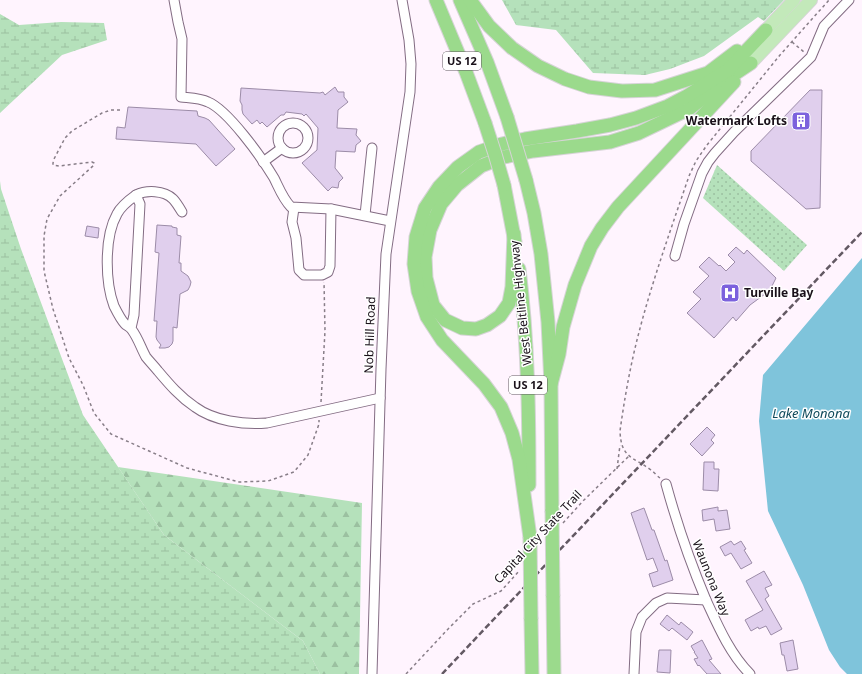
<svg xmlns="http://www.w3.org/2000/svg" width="862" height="674" font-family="'Noto Sans',sans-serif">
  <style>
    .green { fill: url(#green-dots) }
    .forest { fill: url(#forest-firs) }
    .wetland { fill: url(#wetland-marsh) }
    .water { fill: #7fc4db }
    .building { fill: #e0cfed; stroke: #9c8ca8 }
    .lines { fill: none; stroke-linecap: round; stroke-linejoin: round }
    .minor-casing { stroke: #836c83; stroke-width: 11 }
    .major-casing { stroke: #d6d4d6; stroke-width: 14 }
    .highway-casing { stroke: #d6d4d6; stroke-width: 15 }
    .path { stroke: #887e88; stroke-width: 1.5; stroke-dasharray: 3 3; stroke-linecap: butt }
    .minor { stroke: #fff; stroke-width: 9 }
    .major { stroke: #c3e9ba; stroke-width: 12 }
    .highway { stroke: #9bda8c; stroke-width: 13 }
    .rail { stroke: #635963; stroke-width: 2.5; stroke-dasharray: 6 3; stroke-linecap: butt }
    .highway-bridge-casing { stroke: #d6d4d6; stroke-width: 15; stroke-linecap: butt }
    .highway-bridge { stroke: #9bda8c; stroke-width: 13 }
    .labels { text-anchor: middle; stroke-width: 3; stroke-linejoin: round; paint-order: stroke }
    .shield { fill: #fff; stroke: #5e585e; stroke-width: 1 }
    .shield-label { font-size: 11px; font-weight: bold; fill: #191019 }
    .poi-label { font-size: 12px; font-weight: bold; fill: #191019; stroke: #fff; text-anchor: end }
    .street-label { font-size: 12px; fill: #191019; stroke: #fff }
    .water-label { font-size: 13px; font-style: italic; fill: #0f4a5b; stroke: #fff }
  </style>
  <defs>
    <pattern id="green-dots" width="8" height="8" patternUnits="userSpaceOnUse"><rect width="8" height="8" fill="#b5e1bb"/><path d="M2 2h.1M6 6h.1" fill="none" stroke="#9bc0a0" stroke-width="1.8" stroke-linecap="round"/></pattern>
    <pattern id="forest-firs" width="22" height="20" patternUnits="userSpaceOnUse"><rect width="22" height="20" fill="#b5e1bb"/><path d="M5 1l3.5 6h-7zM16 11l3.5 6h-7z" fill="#9bc0a0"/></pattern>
    <pattern id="wetland-marsh" width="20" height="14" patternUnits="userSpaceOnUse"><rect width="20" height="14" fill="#b5e1bb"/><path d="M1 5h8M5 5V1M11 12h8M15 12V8" fill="none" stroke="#9bc0a0"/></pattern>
  </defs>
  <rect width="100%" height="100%" fill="#fff4fe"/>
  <path class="green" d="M717,165L807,245L784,271L703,198Z"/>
  <path class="forest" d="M118,467L362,503L359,674H320L303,641L164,535Z"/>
  <g class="wetland">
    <path d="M502,0H784L764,21L758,17L704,56L670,69L645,75L593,73L556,30L516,25Z"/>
    <path d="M0,14L19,25L61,22L104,23L107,40L62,55L0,113Z"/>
    <path d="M0,181L1,189L21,249L83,415L164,535L303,641L320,674H0Z"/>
  </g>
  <path class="water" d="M862,258V674H847L840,667L829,650L803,585L768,511L759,421L763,375Z"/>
  <g class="building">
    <path d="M335,87L338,92H344V97L348,102L338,110L337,128L357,129L356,135L361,141L356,145L355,152L336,151L335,168L343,178L339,182L338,188L332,187L328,191L302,163L317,150L318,128L306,114L304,116L302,114L286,112L284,115H281L267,127L262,122L260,124L257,120L252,124L243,114L242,110V105L240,101L241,88L320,93L323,92L325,95Z"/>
    <path d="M810,90H822L820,208L806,209L751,161V151Z"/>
    <path d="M128,107L197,111L198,116L205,118L209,120L235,149L216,166L196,144L116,139L117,127L125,128Z"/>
    <path d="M157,225L172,226V227L177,228V235L181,236L179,263H181V271L188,276L191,282L190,286L188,290L180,294L177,328L173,327V341L172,344L169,347L165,348H159L161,345L157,340L156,337L157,321H154L159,253L155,252Z"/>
    <path d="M87,226L99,228L98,238L85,236Z"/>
    <path d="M736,247L744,254L747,250L776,278L771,288L765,294L750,305L736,321L733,317L714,338L687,313L701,299L693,292L709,276L699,267L709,257L719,266L720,265L726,271L735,262L728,255Z"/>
    <path d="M707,427L715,435L711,440L714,443L702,456L690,444Z"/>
    <path d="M704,462H714V469H719L718,491L703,490Z"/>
    <path d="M718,507V511L727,510L730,529L716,531L714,519L703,521L702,510Z"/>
    <path d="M644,508L652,530H654L665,561L667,560L673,580L653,587L649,574L658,571L653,558L647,560L631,513Z"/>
    <path d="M731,541L734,545L741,541L746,549L744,550L752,563L741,569L731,553L725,556L720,547Z"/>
    <path d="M764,571L772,585L765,588L769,596L765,599L782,629L771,635L766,626L759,629L758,627L751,631L745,620L763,610L746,581Z"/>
    <path d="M667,615L679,625L681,622L693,632L687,640L672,628L669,631L660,624Z"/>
    <path d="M702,640L712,659L709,660L721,674H707L699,665L698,666L694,659L698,658L694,652H695L694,651L691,646Z"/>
    <path d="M793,640L798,669L787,671L784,655H782L780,643Z"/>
    <path d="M659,650H671L670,673L657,672Z"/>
  </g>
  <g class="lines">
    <defs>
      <g id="minor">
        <path d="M174,0L178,22L182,39L181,97C190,98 200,98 208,102C228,110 262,158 274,178C279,188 283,199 291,207L331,209L390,221"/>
        <circle cx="293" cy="138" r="15"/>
        <path d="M263,162L282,148"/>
        <path d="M136,195C146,190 164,190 173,199C176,202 179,207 182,212"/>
        <path d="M294,208L292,222L296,238L299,270L304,275H322L328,272L330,266L331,209"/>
        <path d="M365,215L372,148"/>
        <path d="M675,256L684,224L702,173L708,162L715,153L734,132L811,57L824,26L849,0"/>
        <path d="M131,328L134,315L140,204L136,195C129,200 121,206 117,214C104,237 105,282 114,306C117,312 121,320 125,324C127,326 130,327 132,330C138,338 141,348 146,357C150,362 154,366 158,371C169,384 180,397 195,407C214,421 244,425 267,423L380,398"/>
        <path d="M666,484C677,524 690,562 706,600C718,626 730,654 750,674"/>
        <path d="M372,674L381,369L386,254L410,92L411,64L409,40L402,0"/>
        <path d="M634,674L636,632L642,617L656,603L667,598L706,600"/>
      </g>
      <g id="major">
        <path d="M766,30L794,0"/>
        <path d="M751,63L811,0"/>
      </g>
      <g id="highway">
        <path d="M436,0L466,72L485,123"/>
        <path d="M460,0L487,62L507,117"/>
        <path d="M470,0L489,26L512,48L538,66L565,79L589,87L622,91L655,90L708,73L737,51"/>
        <path d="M526,180L534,213L541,254L548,322L551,384L552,511"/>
        <path d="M504,185L515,242"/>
        <path d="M514,234L512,287L509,303L500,316L487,325L476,329L462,328L445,320L433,305L426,278L425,257L430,230L441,204L457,185L481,166L504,157L533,151L610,142L639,133L689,109L730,77L751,63"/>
        <path d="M519,269C528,341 529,413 529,485"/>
        <path d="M551,384L559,354L563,327L575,285L591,246L602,228L618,207L734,82"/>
        <path d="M530,537L519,459L512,433L501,407L484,384L442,340L427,317L418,291L414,264L416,237L425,208L439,187L458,167L479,152L502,144L525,139L577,131L610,125L636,118L668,106L687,96L728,70L766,30"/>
        <path d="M553,596L554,674"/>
        <path d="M531,619L532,674"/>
      </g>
    </defs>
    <use href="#minor" class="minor-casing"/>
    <use href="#major" class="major-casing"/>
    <use href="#highway" class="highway-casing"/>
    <g class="path">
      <path d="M792,42L804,52"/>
      <path d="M120,110H111L102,113L72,131L65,138L54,159L53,163V165L59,166L92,162L94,163V165L60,196L47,219L44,236V271L53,309L69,358L83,385L94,413L111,434L187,468L239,482L268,481L294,472L308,455L319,424V420"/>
      <path d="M321,402L325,331L324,282"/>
      <path d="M617,469L620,445"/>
      <path d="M660,478C657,476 654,472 651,470C632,456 621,458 620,431C624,402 629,373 636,344C650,287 670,232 689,176L696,161L707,145L780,55L829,0"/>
      <path d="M563,523L583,501L629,456"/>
      <path d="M406,674L449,628L473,604L501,591L520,570"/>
    </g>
    <use href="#minor" class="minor"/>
    <use href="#major" class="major"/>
    <use href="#highway" class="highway"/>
    <path class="rail" d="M442,674L494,619L862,232"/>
    <defs>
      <g id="highway-bridge">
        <path d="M507,117L526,180"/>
        <path d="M485,123L495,154L504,185"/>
        <path d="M552,511L553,596"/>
        <path d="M530,537L531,619"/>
      </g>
    </defs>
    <use href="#highway-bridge" class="highway-bridge-casing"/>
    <use href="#highway-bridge" class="highway-bridge"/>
  </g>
  <defs>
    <symbol id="building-square" viewBox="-11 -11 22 22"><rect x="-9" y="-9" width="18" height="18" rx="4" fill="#7c62dd" stroke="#fff"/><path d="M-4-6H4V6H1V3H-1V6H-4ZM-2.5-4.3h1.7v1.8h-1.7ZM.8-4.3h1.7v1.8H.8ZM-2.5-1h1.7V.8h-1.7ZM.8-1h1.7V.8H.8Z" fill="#fff"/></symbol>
    <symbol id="hospital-square" viewBox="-11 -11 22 22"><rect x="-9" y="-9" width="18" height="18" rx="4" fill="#7c62dd" stroke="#fff"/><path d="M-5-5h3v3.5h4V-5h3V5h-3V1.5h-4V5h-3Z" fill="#fff"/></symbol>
  </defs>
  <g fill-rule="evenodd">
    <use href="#building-square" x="790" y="110" width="22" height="22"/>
    <use href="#hospital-square" x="719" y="282" width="22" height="22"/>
  </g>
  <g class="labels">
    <g class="shield">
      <rect x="443" y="52" width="38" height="18" rx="3"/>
      <rect x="509" y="376" width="38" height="18" rx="3"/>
    </g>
    <g class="shield-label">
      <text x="462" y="65">US 12</text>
      <text x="528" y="389">US 12</text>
    </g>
    <g class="poi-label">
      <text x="787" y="125">Watermark Lofts</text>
      <text x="744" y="297" text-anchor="start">Turville Bay</text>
    </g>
    <g class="street-label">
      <text transform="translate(521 303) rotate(-96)" y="4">West Beltline Highway</text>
      <text transform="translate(370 335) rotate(-88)" y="4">Nob Hill Road</text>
      <text transform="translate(538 537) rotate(-47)" y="4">Capital City State Trail</text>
      <text transform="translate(711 578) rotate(68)" y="4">Waunona Way</text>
    </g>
    <g class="water-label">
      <text x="811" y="418">Lake Monona</text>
    </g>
  </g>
</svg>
